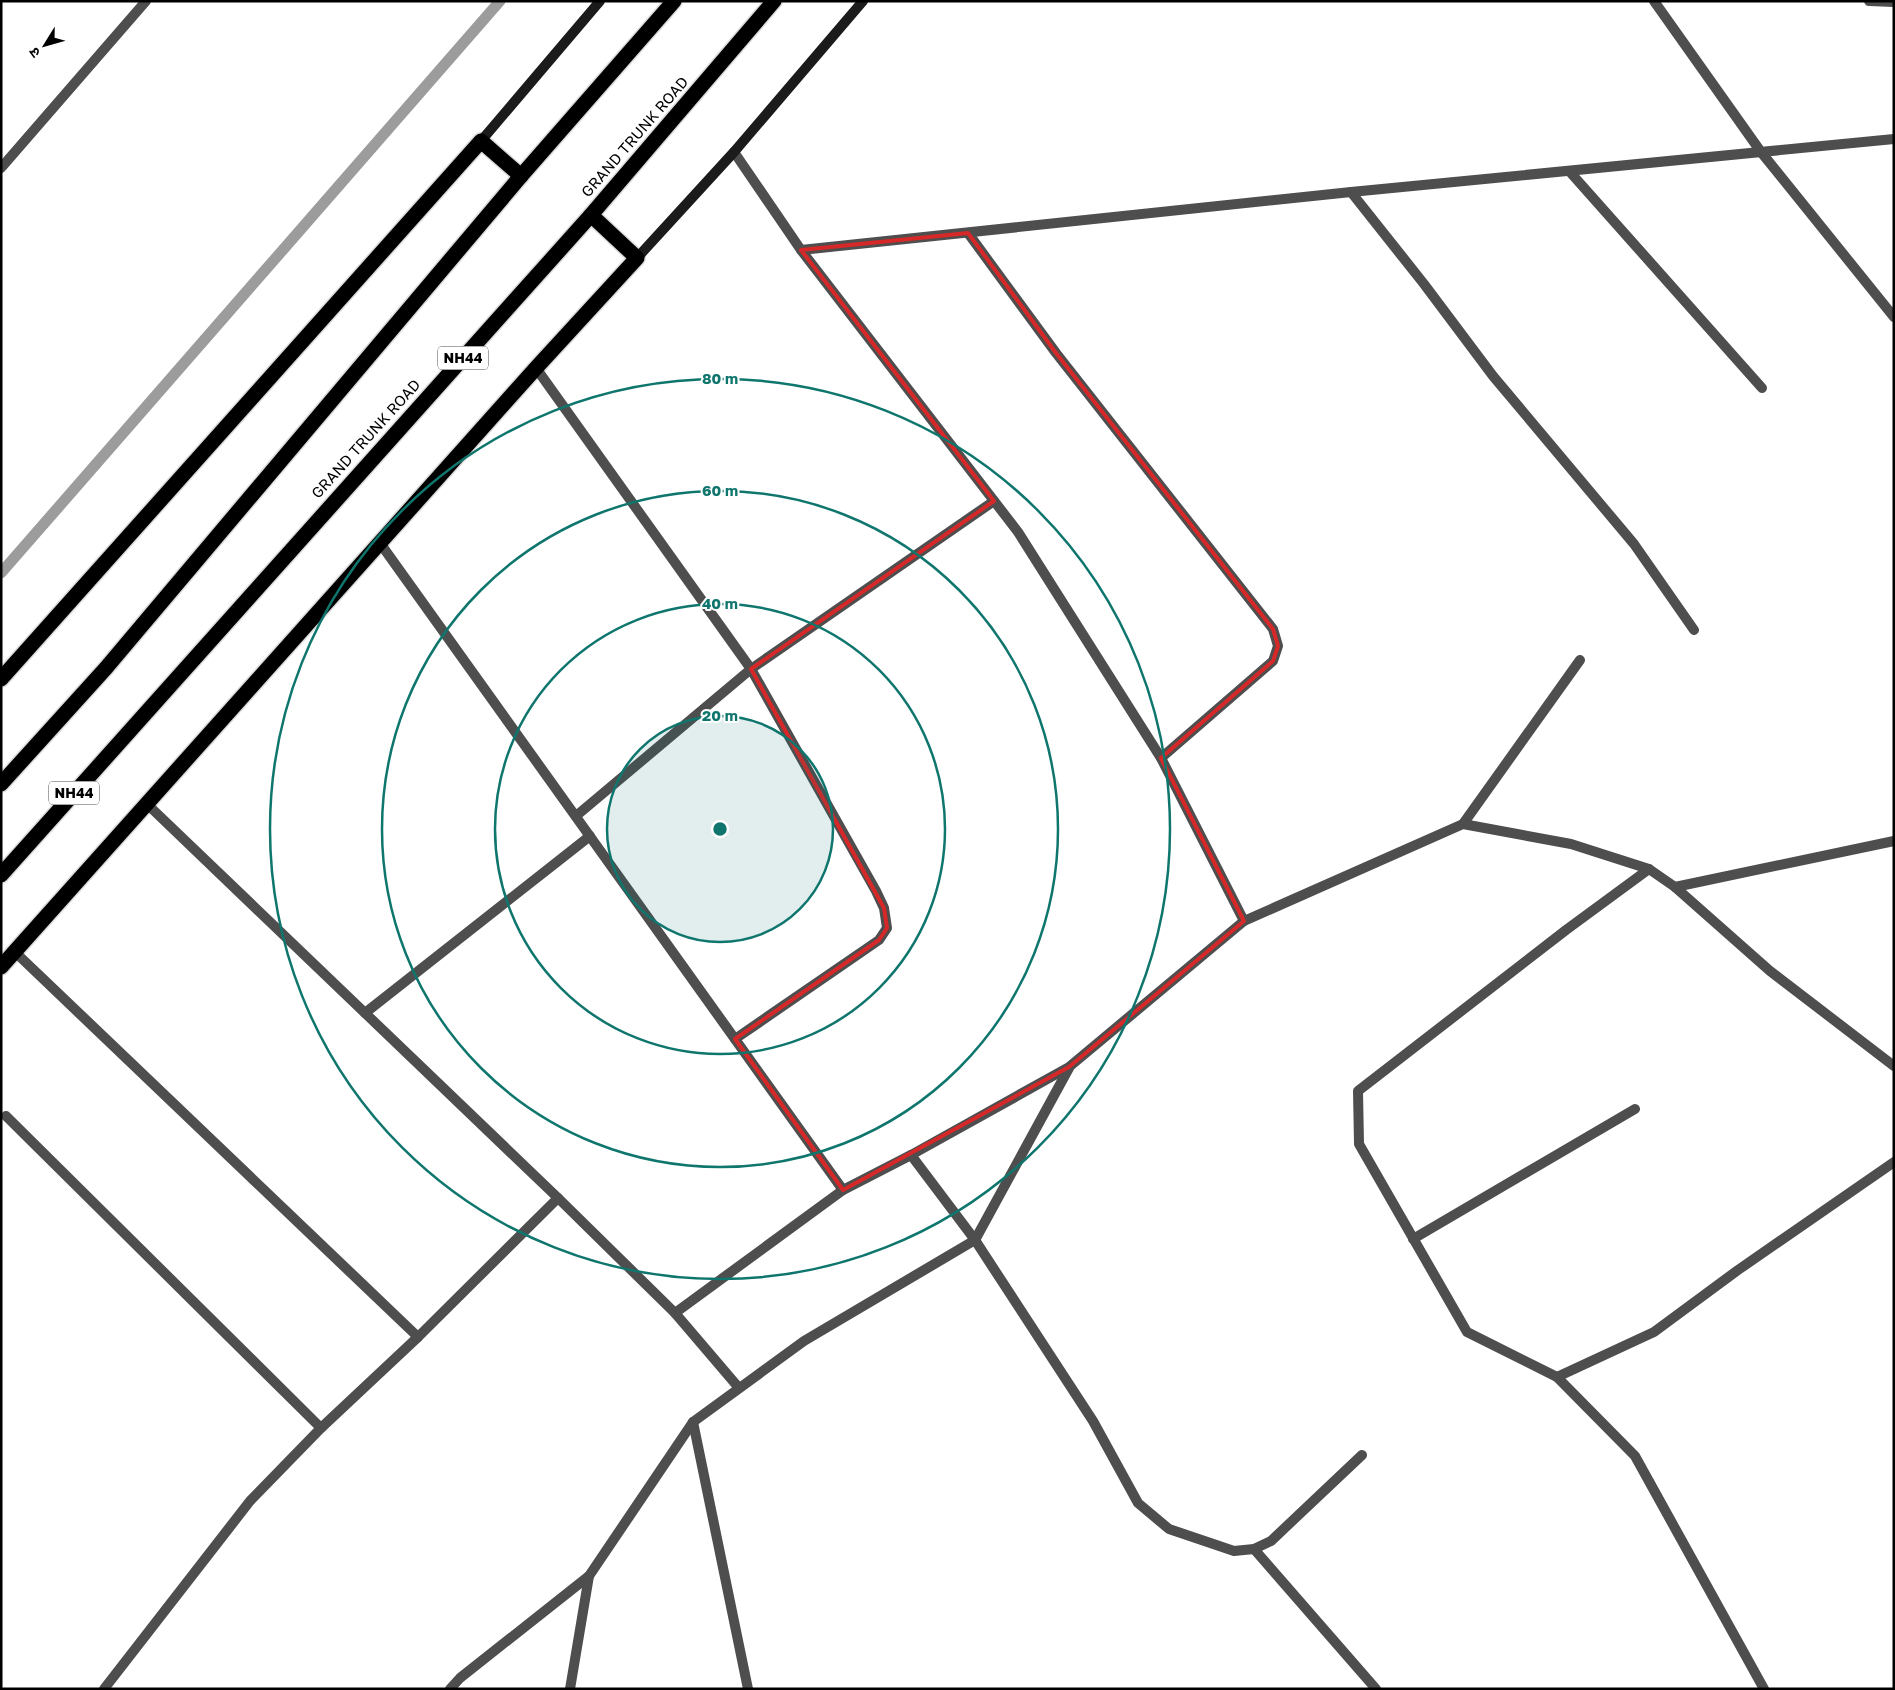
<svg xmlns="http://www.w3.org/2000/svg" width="1895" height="1690" font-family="'Golos Text','Noto Sans Devanagari',sans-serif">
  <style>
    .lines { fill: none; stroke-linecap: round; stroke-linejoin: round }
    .stream { stroke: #9c9c9c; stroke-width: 11 }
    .highway-casing { stroke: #dbdbdb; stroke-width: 18 }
    .lane { stroke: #4e4e4e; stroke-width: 10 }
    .street { stroke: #4e4e4e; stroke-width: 10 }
    .secondary { stroke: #1b1b1b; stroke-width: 10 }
    .highway { stroke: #000; stroke-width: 15 }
    .marked { fill: none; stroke: #d62828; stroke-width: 4; stroke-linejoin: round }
    .ring { fill: none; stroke: #0f766e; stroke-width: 2.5 }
    .labels { text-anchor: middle; stroke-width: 4; stroke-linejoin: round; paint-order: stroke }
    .shield { fill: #fff; stroke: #4c4c4c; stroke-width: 1 }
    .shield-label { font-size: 14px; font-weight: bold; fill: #000 }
    .street-label { font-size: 15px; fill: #000; stroke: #fff }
    .centre { fill: #0f766e; stroke: #fff; stroke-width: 2.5 }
    .ring-label { font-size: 15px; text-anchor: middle; font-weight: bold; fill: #0f766e; stroke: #fff; stroke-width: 4; stroke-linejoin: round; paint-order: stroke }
  </style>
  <rect width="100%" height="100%" fill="#fff"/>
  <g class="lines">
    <path class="stream" d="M1,573L500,1"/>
    <defs>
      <g id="highway">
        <path d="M1,679L481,141L521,176"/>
        <path d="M1,784L106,668L521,176L674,1"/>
        <path d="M1,875L591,215L774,1"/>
        <path d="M1,967L536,368L637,258L591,215"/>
      </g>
    </defs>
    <use href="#highway" class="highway-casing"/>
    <g class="lane">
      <path d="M1869,1L1894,2"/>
      <path d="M1,168L146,1"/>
    </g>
    <g class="street">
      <path d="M1654,1L1761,152L1894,317"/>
      <path d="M734,152L801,250L1018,532L1161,758L1244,921"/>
      <path d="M1570,172L1762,388"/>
      <path d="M1351,192L1424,284L1493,376L1634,544L1694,630"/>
      <path d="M968,233L1056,353L1273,629L1278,646L1273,661L1161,758"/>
      <path d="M801,250L1351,192L1894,139"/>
      <path d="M536,368L751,669L876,891L884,908L887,928L879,940L735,1039"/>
      <path d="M380,543L843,1190"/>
      <path d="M147,804L558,1198L675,1313L739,1388"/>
      <path d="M576,816L751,669L994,501"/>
      <path d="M1463,824L1580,660"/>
      <path d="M1649,869L1566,930L1358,1091L1359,1144L1467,1332L1557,1377L1635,1456L1764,1689"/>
      <path d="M1675,887L1894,841"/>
      <path d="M15,952L418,1337"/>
      <path d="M365,1013L590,836"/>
      <path d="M6,1116L321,1428"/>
      <path d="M911,1155L975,1240L1093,1421L1138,1503L1169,1529L1234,1551L1254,1549L1271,1541L1362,1455"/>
      <path d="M1413,1239L1635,1109"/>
      <path d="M675,1313L843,1190L911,1155L1069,1067L1244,921L1463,824L1571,844L1649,869L1675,887L1770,971L1894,1066"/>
      <path d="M1557,1377L1654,1332L1738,1270L1894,1162"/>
      <path d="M693,1422L748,1689"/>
      <path d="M1254,1549L1376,1689"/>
      <path d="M104,1689L250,1501L321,1428L418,1337L558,1198"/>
      <path d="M450,1689L460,1678L589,1576"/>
      <path d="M570,1689L589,1576L693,1422L804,1341L975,1240L1069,1068"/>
    </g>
    <g class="secondary">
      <path d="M481,141L600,1"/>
      <path d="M637,258L734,152L863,1"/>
    </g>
    <use href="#highway" class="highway"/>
  </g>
  <path class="marked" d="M968,233L1056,353L1273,629L1278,646L1273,661L1161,758L1244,921L1069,1067L843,1190L735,1039L879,940L887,928L884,908L751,669L994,501L801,250Z"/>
  <circle cx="720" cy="829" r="113" fill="#0f766e" fill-opacity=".12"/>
  <g class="ring">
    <circle cx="720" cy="829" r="113"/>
    <circle cx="720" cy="829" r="225"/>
    <circle cx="720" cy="829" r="338"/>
    <circle cx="720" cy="829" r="450"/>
  </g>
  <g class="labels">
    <g class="shield">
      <rect x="438" y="346.5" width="50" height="23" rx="4"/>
      <rect x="49" y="781.5" width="50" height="23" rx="4"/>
    </g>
    <g class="shield-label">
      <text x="463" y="363">NH44</text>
      <text x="74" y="798">NH44</text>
    </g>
    <g class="street-label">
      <text transform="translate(635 137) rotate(-49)" y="5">GRAND TRUNK ROAD</text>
      <text transform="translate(366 439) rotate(-48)" y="5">GRAND TRUNK ROAD</text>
    </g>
  </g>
  <circle cx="720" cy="829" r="8" class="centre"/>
  <g class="ring-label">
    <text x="720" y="384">80 m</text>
    <text x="720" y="496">60 m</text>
    <text x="720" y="609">40 m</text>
    <text x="720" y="721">20 m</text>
  </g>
  <rect width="1895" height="1690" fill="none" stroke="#000000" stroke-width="5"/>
  <g transform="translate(45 45) rotate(233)" stroke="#ffffff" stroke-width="4" paint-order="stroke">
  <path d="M0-4L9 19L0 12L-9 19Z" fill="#000000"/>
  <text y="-8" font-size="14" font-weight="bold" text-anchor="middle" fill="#000000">उ</text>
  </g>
</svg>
